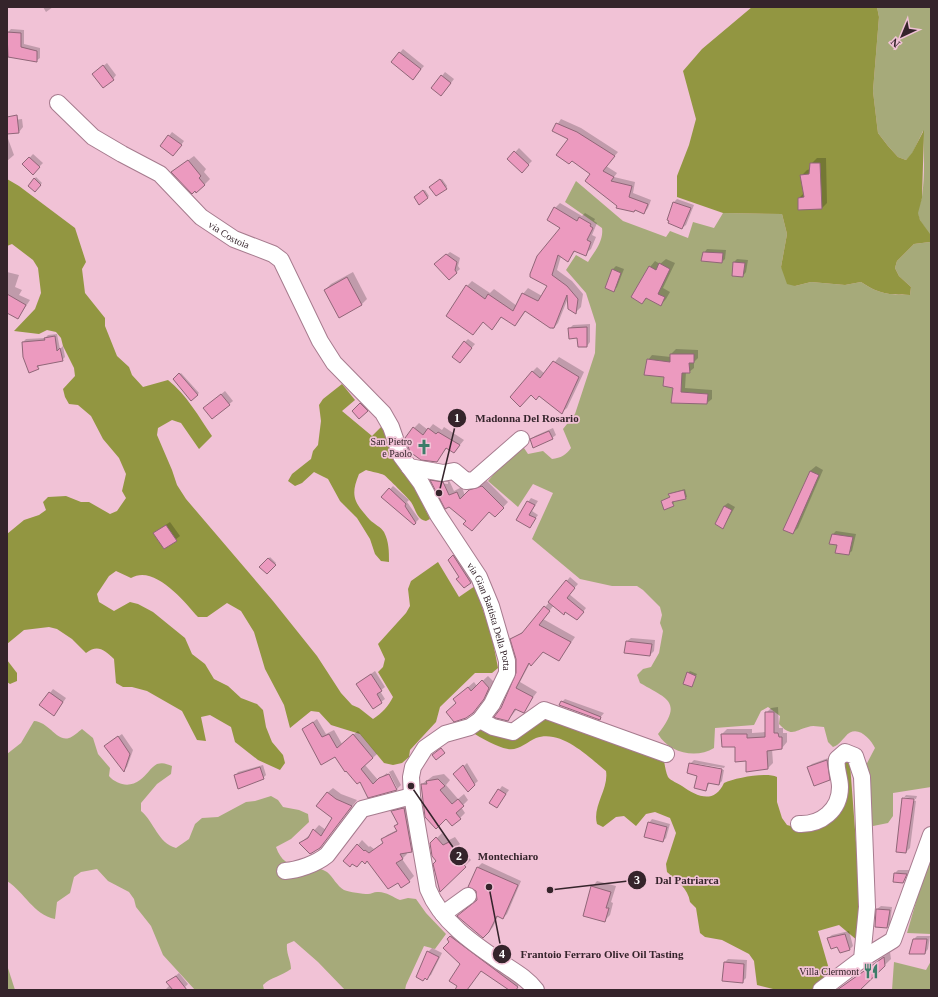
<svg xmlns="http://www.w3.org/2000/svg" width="938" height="997" font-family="Georgia,serif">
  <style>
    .green { fill: #a6aa7a }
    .forest { fill: #929641 }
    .shadow { fill: #0003; fill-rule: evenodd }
    .building { fill: #ec9abf; stroke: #906678 }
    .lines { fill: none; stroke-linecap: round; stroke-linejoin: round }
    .minor-casing { stroke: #a67b8e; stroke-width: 18 }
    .minor { stroke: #fff; stroke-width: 16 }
    .labels { text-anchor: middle; stroke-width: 3.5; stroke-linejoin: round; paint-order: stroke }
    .street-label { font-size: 10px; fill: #35242b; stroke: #f1c2d6 }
    .poi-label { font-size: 10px; fill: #35242b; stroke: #f1c2d6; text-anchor: end }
    .leader { fill: none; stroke: #35242b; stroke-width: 1.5 }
    .callout-dot { fill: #35242b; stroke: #f1c2d6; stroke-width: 1.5 }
    .mark-label { font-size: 12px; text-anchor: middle; font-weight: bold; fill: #fff }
    .callout-label { font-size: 11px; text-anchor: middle; font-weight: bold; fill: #35242b; stroke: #f1c2d6; stroke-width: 3.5; stroke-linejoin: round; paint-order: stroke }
  </style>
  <rect width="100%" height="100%" fill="#f1c2d6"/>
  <g class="green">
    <path d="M877,7H931V787L893,793V816L888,823L873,826L868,823L865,767L875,748C870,738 856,723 845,737C840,742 840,744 833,747L828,742L824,727C819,727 813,725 808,727C795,730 792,738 779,724L780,716L768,707L761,711L754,725L715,728L714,748C696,759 669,753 658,734C683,702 668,699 640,683L637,675L643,669L651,667L659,653L663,631L660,623L662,615L660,607L643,590L637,586H612L580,579L532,539L553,493L533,484L518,507L488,481L512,453L522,445L528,454L543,451L552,459C561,458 566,455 571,448L563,429L575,414L595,353L596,324L586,293L566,270L576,255L588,262C594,252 604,241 602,228L565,202L576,181L623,221L666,237L670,231L688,238L693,222L714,228L723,213L782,214L787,234L781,267L795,286L811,282L845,285L861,282C881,295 887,294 910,295L911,287L899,276L895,268L897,261L914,244L930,242C930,228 920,226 918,214C917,209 921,202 922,197C925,175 924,153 923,131L912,154L906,160L898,157L888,146L878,133L877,125L873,91L879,17Z"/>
    <path d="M34,721C49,722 57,742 69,738C73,737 78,732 82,729L93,738L98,754L110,768L109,776C117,785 130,788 140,780C146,776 151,767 157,764C163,762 167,764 172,766L171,774L157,784L141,803V811C155,823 157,842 176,848L189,839L195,824L202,818L218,817L246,802L255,801L271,796L278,800L283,807L299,810L308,814L309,822L291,839L276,847C286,876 307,859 327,872C333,877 337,886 344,890C349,892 363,894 368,894C371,894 374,892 377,892C385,891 393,897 400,900L408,898L416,899L426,913L446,934L435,949L424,946L406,985L405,990H345L318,962L294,941L287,944C286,954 291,960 291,969C282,976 271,977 263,985L264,990H195L163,955L151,926L136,907L134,899L129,892L108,881L97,869L81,872L74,877L70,893L57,902L55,919C33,914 25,893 7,881V754L21,743Z"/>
    <path d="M931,850V934L907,933Z"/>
    <path d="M931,961V990H892L894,962L926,970Z"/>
    <path d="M7,965L15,990H7Z"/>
  </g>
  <g class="forest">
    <path d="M752,7H877L879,17L873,91L877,125L878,133L888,146L898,157L906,160L912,153L924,130L922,198L918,213L920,220L930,234V242L914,244L897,261L895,268L899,276L911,287L910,295C887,294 881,295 861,282L845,285L811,282L795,286L787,284L781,267L787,234L782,214L723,213L677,197V176L689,145L696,119L683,71L702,49Z"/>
    <path d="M7,179L19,186L75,228L86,262L82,269L85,293L105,318V326L117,356L129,367L132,375L143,387L168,380C186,394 199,417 212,436L199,449L181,423L172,420L158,428L157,435L172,470L177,485L186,499L273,601L317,656L341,693L352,705L359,708L373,719C382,713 388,707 393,697L378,672L383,667L385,659L378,644L406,613L410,606L408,589L411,581L438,562L459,597L475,586L492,637L498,668L492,673H475L440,707L436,722L410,750L409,757L402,763L393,765L384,763L360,734L331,725L319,712L311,711L290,728L284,705L265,669L254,632L241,611L227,603L207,617H198C184,601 154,564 131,578L116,571L109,576L97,594L99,602L114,611L130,602L138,604L153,612L185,638L192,654L205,664L214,679L228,686L241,698L257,704L263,710L266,727L272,742L283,755L285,763L280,770L258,760L235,742L231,727L210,715L201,717L206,741L197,740L182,711L147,691L132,687H123L116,683L114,659C104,650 98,644 86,653L72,639L57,629L49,627L24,630L7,644V534L24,520L39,515L46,510L43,502L48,497L66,496L81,502H89L110,514L117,511L126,498L122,491L126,474L119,458L103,439L91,416L78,405L69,404L65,397L63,389L75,376L74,368L63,346L61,338L56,332L47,330L39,334L14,331L35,309L41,293L38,268L33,260L12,244L7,246Z"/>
    <path d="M342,384L355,400L342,411L372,436L382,426L395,461L413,484L430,519L426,521C416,519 416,509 411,502C409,499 387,477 384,475C380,473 372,472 366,470L359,474C350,496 354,502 370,520C374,524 381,527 384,532C389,542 389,551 389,562L381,561L375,554L370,539L357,518L340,501L328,479L314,472L302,483L295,486L288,481L292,474L311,459L313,451L318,445L321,421L319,405L323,399Z"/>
    <path d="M7,660L17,673V681L10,684L7,682Z"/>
    <path d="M548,717L664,761C665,766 666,773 668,777C671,781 678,783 682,786C696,796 714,805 724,783C735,778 766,772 777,777V802L782,818L787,825L805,830L829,821L840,765L847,760L850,764L858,869V941L839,925L818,931L831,976L814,990H777L757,985L754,961L749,954L722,940L705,937L700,933L696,908L690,902C688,888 677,881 667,872L666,864L676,833L670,818L655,812L646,814L636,826L624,816L616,817L603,827L597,824C592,806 609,789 606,771C589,757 561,729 536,738C527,742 518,751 508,749C496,747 482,738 471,732L481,728L498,736Z"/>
  </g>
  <g class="shadow">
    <path d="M43,7H53L46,12Z"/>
    <path d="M11,29L24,30V44L40,48V58L36,61L9,56L8,32Z"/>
    <path d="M403,49L424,66L416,75L392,62Z"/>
    <path d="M107,63L116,75L113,79L97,71Z"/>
    <path d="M445,72L454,79L445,91L433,88Z"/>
    <path d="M22,119L23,127L19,132L9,133L7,135V121Z"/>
    <path d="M561,119L581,128L618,152L606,166L617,173L614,177L635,182L633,193L651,200L648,208L644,213L618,205L591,173L569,138L553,131Z"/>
    <path d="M172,132L184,141L176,152L169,136Z"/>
    <path d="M7,136L14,155L7,161Z"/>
    <path d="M519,148L532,161L522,171L509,159Z"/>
    <path d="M33,154L43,163L33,173L24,164Z"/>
    <path d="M194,156L206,169L204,172L210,179L204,185L172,172Z"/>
    <path d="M817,158H826L827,203L822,208L799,198L804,193L802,175L807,170L811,169V164Z"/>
    <path d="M36,177L42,183L35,191L29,186Z"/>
    <path d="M442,179L447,186L446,188L432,186Z"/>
    <path d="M425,190L429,196L428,197L416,196Z"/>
    <path d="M677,199L694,205L686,225L682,228L668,219L674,202Z"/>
    <path d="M560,203L582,216L585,213L595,219L594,221L597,223L592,235L596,237L591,249L585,254L576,250L568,260L561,256L557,270L572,281L583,294L581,307L576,312L568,298L558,323L553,329L526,311L515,325L502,316L492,329L483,321L473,334L467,286L472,281L490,293L494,289L517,306L523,294L528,288L542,296L549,286L562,228L555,208Z"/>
    <path d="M707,249L726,250L725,259L722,262L704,253Z"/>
    <path d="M450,252L460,258L458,266L460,269L449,279L439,261Z"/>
    <path d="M666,259L675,263L663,288L670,292L666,299L661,305L648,297L642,303L650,267L655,261L660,264Z"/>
    <path d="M737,259L748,260L746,272L743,276L734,262Z"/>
    <path d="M616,266L624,269L617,287L613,291L606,287L613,269Z"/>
    <path d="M7,272L19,275L15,287L22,290L19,295L30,300L18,318L7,311Z"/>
    <path d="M353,272L367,299L361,305L325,290L331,284Z"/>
    <path d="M590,324V342L587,346L570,328L573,325Z"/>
    <path d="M57,334L60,349L63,346L65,357L62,360L40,364L38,368L23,342L26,339L45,338L48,335Z"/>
    <path d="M468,339L475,344L460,362L465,342Z"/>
    <path d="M676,349L698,350V358L694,362V368L689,372H686L685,388L712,390V399L707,403L672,402L674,387L648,360L652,355L671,357V354Z"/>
    <path d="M559,357L584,372L567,408L562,412L540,395L531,394L532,372L537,367L545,374Z"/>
    <path d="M181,373L199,393L191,400L174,379Z"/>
    <path d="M225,391L233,401L212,418L208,405Z"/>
    <path d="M364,401L370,407L359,418L356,407Z"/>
    <path d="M419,423L428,430L433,424L442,430L444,427L464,440L454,452L447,448L436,461L414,428Z"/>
    <path d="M553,428L556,435L552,438L531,439L535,436Z"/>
    <path d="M816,466L823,470L798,528L793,533L810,471Z"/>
    <path d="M436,476L448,478L454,491L462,487L465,496L475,486L487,481L508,502L495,516L489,511L467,521L432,481ZM439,481L448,482V484L439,483Z"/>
    <path d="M393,486L409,500L407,502L419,519L414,524L383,497Z"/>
    <path d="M685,489L687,497L674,501L673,505L662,501L670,497L671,493Z"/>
    <path d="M531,498L538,501L532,511L538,515L529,527L528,502Z"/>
    <path d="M728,503L735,507L723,528L724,506Z"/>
    <path d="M170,522L180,536L165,548L158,530Z"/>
    <path d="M836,531L856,534L852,551L848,554L838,545L830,543L833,534Z"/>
    <path d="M457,553L474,579L471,583L460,577L452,556Z"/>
    <path d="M270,557L276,563L267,573L261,567Z"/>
    <path d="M570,577L578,584L569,594L586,608L580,616L566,611L564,613L554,605L543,619L575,637L559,660L544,651L530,663L520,682L537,692L522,712L517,709L508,720L501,709L517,674V658L512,639L527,629Z"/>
    <path d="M631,638L655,640L654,651L650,655L627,641Z"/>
    <path d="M375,671L385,687L380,691L385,699L373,708L361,681Z"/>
    <path d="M690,671L697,674L691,686L688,673Z"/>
    <path d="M488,676L494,682L489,692L473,712L457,703L460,694L474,682L477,686Z"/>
    <path d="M53,689L66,698L57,711L41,705Z"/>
    <path d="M565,699L604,713L599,719L562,702Z"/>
    <path d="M778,707L779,728H783V733H787V742L782,748L772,749L773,763L768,768L747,771V760L736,746L722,734L727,729H752V733L766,732V713L771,708Z"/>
    <path d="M317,719L326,734L334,730L342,744L358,731L377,754L365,765L378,780L387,773L395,788H397L389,772L393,770L401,785L397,789L368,796L360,780L303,729Z"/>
    <path d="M122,734L133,750L127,767L124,770L109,743Z"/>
    <path d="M831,757L833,775L829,779L808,767L812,764Z"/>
    <path d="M694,760L725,766L724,768L692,763V765L724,770L722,781L719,784L710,782L706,790L690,764Z"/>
    <path d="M467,763L478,781L468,790L455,775Z"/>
    <path d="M263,765L266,775L263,778L235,776L238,772Z"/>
    <path d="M444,774L450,780L446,785L458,799L464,794L468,800L461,807L465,813L460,818L426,817L422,784L433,776Z"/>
    <path d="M502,786L509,790L497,807L490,803Z"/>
    <path d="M333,788L341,794L357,800L320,847L300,843L311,834L319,825L326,830L333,818L327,793Z"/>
    <path d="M906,795L917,796L916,799L904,797V799L916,801L910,848L906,852L903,799Z"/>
    <path d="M409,804L416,846L411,851L406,852L407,854L402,859L414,876L409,881H398L388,887L358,845L362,840L369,847L370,846L374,849L384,842L382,840L387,835L397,830L395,826L398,823L392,811L397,807Z"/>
    <path d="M652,819L670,824L666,838L663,841L649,823Z"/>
    <path d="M442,833L449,840L455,837L460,844L458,846L471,860L440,890L437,861L431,844Z"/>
    <path d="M482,863L521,881L507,914L503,918L498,916L493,927L483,937L458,916L478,899L477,890L469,886L478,867Z"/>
    <path d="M898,870H910L903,882L895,873Z"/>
    <path d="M597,881L616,886L611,902L613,903L610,915L604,921L592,887Z"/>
    <path d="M881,906L892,907L890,924L887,927L877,909Z"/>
    <path d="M456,931L522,982L518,986L515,990H511L481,970L448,939Z"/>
    <path d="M849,931L853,946L850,949L840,952L838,946L828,938L832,935Z"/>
    <path d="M917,936H930L928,949L925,953L913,940Z"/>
    <path d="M432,948L442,953L431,975L423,980L428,952Z"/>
    <path d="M890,952L891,959L859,990H837Z"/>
    <path d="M728,959L747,960L746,978L742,982L723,980L725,962Z"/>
    <path d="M179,973L188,984L185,987L187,990H165L170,985L168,982Z"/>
  </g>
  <g class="building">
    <path d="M7,32L21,33V47L37,51V62L8,57Z"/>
    <path d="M399,52L421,69L413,80L391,62Z"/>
    <path d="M103,65L114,80L103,88L92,74Z"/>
    <path d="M441,75L451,83L441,96L431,88Z"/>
    <path d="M17,115L19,133L7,134V117Z"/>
    <path d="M556,123L577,132L615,156L603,171L614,177L611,181L632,186L629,197L648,204L644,214L635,210L634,212L616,208L617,206L585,181L590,174L572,161L569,164L556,155L568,139L552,131Z"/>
    <path d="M168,135L182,145L173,156L160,146Z"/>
    <path d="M514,151L529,165L522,173L507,159Z"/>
    <path d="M29,157L40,167L33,175L22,164Z"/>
    <path d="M188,160L201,176L199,178L205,185L196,193L195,191L192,194L171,172Z"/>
    <path d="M810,163H820L822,209L798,210V198L804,197L800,175L809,174Z"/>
    <path d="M34,178L41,185L35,192L28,186Z"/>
    <path d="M440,179L447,189L436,196L429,187Z"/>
    <path d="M423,190L428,198L419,205L414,197Z"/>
    <path d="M673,202L691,208L682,229L668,223L669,221L667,220Z"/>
    <path d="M554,207L577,221L579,217L591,224L590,226L593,228L587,240L591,242L586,256L574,251L568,262L558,255L552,275L567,286L578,299L576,314L568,309L567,295L554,328H550L525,311L515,326L501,317L492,330L483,322L473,335L446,316L466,285L485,299L488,294L513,311L522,293L538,301L547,286L530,277V274L537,256L560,228L547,220Z"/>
    <path d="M703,252L723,253L722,263L701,261Z"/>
    <path d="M446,254L457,262L455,270L457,273L449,280L434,264Z"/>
    <path d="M733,262L745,263L743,277L732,276Z"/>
    <path d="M659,263L670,269L658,294L665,297L661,306L646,298L642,304L631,297L649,266L656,270Z"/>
    <path d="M612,269L621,273L614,292L605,288Z"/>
    <path d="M347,277L362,305L339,318L324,290Z"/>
    <path d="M7,294L26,305L18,319L7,313Z"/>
    <path d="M587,327V347H578L577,338L569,339L568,328Z"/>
    <path d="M55,336L57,351L60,348L63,361L37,366L39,369L29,373L23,357L22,342L45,340L44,338Z"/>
    <path d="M464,341L472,348L460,363L452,357Z"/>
    <path d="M670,354H694V363H689L690,373H682L681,392L708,394L707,404L671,403L673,388L663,386L664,377L644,375L647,359L670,362Z"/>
    <path d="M553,361L579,377L562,414L539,396L536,400L531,395L520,407L510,397L532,371L540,378Z"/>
    <path d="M179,373L198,395L191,401L173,379Z"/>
    <path d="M221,394L230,405L212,419L203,408Z"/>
    <path d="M360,403L368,411L359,419L352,411Z"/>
    <path d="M413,427L423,435L428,428L436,434L438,432L460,445L454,453L446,448L437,462L421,460L410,452L405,438Z"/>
    <path d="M549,431L553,439L533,448L530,439Z"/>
    <path d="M810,471L819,475L793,534L783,530Z"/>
    <path d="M430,480L443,482L449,495L457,492L460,499L469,490L482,486L504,508L495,517L489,512L472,531L463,524L466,521L449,507L445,509Z"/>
    <path d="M389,488L406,504L405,506L416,523L414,525L381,497Z"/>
    <path d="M684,490L686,499L672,502L674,506L664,510L661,501L670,497L668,494Z"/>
    <path d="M527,501L535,505L529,515L536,518L530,528L516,520Z"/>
    <path d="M724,506L732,510L723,529L715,524Z"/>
    <path d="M166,525L177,541L164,549L153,533Z"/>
    <path d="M832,534L853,537L849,555L835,553L837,545L829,544Z"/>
    <path d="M453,555L471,583L464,588L456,579L459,577L448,560Z"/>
    <path d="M268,558L276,565L267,574L259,567Z"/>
    <path d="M566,580L575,588L567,598L584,612L577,620L565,612L564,615L548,602Z"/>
    <path d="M544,606L550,611L539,625L571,642L559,661L543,652L531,666L529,663L516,688L533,697L524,713L515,709L508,721L496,718L494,717L501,708L516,673V659L510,639L522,633Z"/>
    <path d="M626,641L652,644L650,656L624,653Z"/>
    <path d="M687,672L696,676L692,687L683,684Z"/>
    <path d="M371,674L382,691L377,694L382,703L373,709L356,684Z"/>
    <path d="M482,680L489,688L484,699L473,713L466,718L454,722L446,712L456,703L453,699L468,687L471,691Z"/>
    <path d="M49,692L63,702L54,716L39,705Z"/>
    <path d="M561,701L601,717L600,720L559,705Z"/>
    <path d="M765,712H774V733H778L779,737H782V749L767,751L768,769L746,772V761L735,762V747H722L721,734H747V738L765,737Z"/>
    <path d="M313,722L322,737L329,734L337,748L353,734L373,758L361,769L373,784L379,778L389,774L397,790L368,798L360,782L357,784L346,771L345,772L335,757L321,765L302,729Z"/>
    <path d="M118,736L130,754L124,772L104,746Z"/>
    <path d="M441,748L445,753L436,760L432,755Z"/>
    <path d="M827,760L830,780L814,786L807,767Z"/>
    <path d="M689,763L722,769L719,785L708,783L706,791L694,788L697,776L687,773Z"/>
    <path d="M463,765L475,785L468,792L453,774Z"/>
    <path d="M260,767L264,779L238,789L234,775Z"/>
    <path d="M438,779L445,786L440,790L452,804L458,799L464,806L456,813L461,819L452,826L446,819L436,829L425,817L421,784H427L426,781Z"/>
    <path d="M498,789L506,794L497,808L489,803Z"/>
    <path d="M327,792L336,799L352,806L320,848L310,854L299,843L308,838L313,829L321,836L332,818L316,806Z"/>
    <path d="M902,798L914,799L906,853L896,852Z"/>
    <path d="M404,808L412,852L400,854L403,859L396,863L410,882L401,888L398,883L388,889L367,861L365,864L362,861L357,867L352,864L350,867L343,861L357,844L364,851L365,850L369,853L383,843L381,839L397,831L394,826L398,824L391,811Z"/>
    <path d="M648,822L667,827L663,842L644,837Z"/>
    <path d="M436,837L443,845L449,842L455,850L452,852L466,867L440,892L433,864L436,861L432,856L430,843Z"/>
    <path d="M477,867L518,885L503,919L497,916L489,932L483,938L457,916L477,900L476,891L468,887Z"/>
    <path d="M894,873L907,874L903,883L893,882Z"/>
    <path d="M591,886L611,892L606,908H609L605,922L583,916Z"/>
    <path d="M876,909L890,910L887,928L875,927Z"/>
    <path d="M845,934L850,950L840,953L837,947L831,949L827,938Z"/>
    <path d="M450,936L518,987L516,990H509L481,971L467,990H455L457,986L449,981L460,964L443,948L449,942L447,939Z"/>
    <path d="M913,939H927L925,954H909Z"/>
    <path d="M427,951L439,957L427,980L425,978L423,981L416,977Z"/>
    <path d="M884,957L885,966L860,990H837Z"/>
    <path d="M724,962L744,964L743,983L722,981Z"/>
    <path d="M176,976L187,990H173L166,982Z"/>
  </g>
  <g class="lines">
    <defs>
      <g id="minor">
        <path id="s1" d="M58,103L93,137L122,154L160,174L201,217L234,239L273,254L281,260L320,341L334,363L383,413L391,427L401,456L421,483L438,515L479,577L491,606L507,661V673L492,704L480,720L470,727L445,734L425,748L413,767L411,777L412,796L428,889C441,922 474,944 502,963C514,971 527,978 536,990"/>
        <path d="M409,467L443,473L454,471L466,481L474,480L521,439"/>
        <path d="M480,720L493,727L513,732L544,710L666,754"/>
        <path d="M799,824C821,825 840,810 840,787C840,777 835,768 837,759L845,752L855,756L862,777L867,907L862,959L821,990"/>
        <path d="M285,871C298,870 316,864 327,855L362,809L412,796"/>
        <path d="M443,914L468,896"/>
        <path d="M862,959L893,940L931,835"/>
      </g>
    </defs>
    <use href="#minor" class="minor-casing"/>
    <use href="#minor" class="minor"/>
  </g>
  <defs>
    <symbol id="church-bare" viewBox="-9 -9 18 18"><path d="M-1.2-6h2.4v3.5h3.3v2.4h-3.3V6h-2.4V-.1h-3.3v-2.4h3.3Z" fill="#3e7c69" stroke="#f1c2d6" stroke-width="2.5" paint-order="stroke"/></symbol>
    <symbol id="restaurant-bare" viewBox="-9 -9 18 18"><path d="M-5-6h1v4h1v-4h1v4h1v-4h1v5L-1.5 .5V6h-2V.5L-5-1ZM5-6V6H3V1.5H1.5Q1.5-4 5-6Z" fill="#3e7c69" stroke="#f1c2d6" stroke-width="2.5" paint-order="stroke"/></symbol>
  </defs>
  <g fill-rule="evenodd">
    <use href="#church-bare" x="413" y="436" width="22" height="22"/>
    <use href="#restaurant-bare" x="860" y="960" width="22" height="22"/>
  </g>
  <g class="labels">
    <g class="street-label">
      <text dy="4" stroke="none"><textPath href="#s1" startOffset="218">via Costoia</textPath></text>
      <text dy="4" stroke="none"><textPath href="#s1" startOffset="694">via Gian Battista Della Porta</textPath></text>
    </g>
    <g class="poi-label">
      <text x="412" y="445">San Pietro<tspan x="412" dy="12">e Paolo</tspan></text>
      <text x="859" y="975">Villa Clermont</text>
    </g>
  </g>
  <path class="leader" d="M439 493L457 418M411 786L459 856M550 890L637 880M489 887L502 954"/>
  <g class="callout-dot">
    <circle cx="439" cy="493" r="4"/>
    <circle cx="411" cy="786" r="4"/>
    <circle cx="550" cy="890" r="4"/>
    <circle cx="489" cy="887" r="4"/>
    <circle cx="457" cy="418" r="10"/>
    <circle cx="459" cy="856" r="10"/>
    <circle cx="637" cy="880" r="10"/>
    <circle cx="502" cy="954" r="10"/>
  </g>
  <g class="mark-label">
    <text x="457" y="422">1</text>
    <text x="459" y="860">2</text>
    <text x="637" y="884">3</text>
    <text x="502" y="958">4</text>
  </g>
  <g class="callout-label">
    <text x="527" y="422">Madonna Del Rosario</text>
    <text x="508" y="860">Montechiaro</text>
    <text x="687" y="884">Dal Patriarca</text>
    <text x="602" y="958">Frantoio Ferraro Olive Oil Tasting</text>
  </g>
  <rect width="938" height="997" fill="none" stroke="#35242b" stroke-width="16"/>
  <g transform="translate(902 36) rotate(224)" stroke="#f1c2d6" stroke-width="3" paint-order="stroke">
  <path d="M0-3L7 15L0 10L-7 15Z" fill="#35242b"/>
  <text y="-6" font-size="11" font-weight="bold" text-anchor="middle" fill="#35242b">N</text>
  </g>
</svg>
